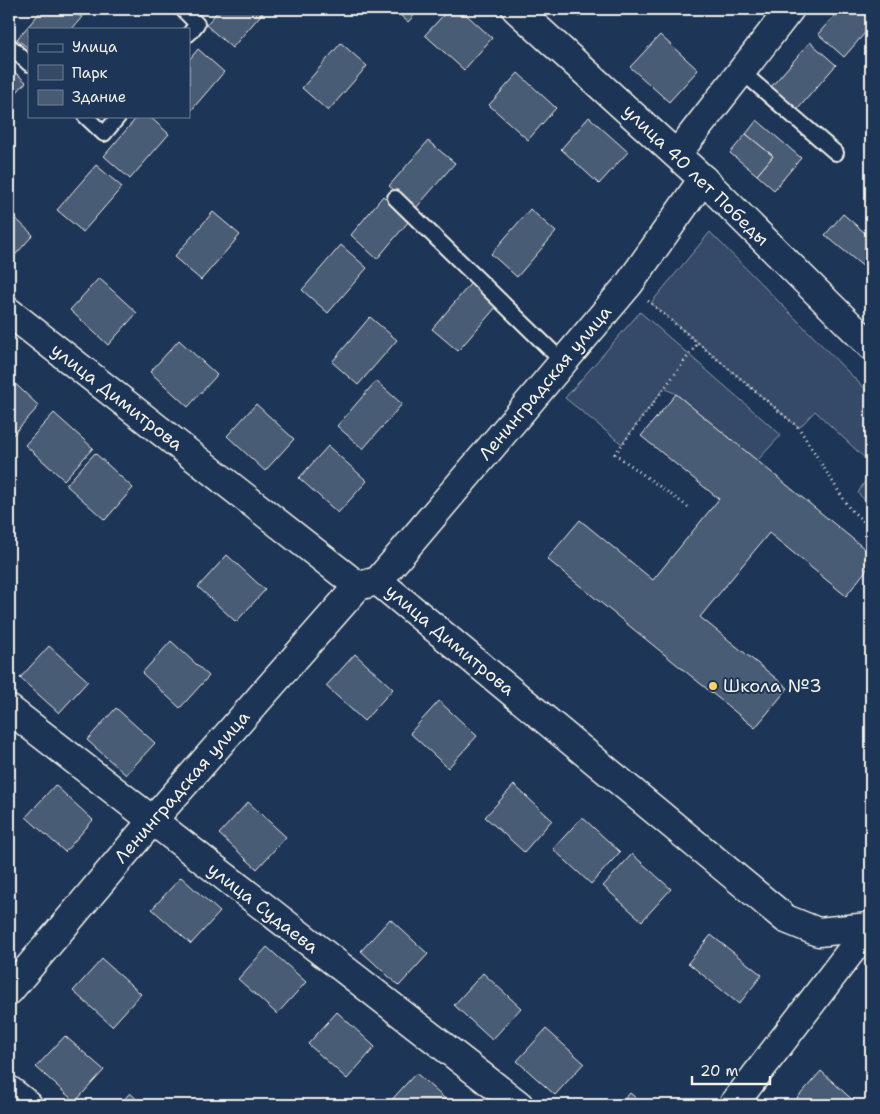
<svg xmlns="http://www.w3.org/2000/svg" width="880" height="1114" font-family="'Shantell Sans',sans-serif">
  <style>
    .green { fill: #354a67; stroke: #949ea8 }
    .building { fill: #485b74; stroke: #f4f1e8 }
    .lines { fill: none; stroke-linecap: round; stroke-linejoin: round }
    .service-casing { stroke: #f4f1e8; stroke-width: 18 }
    .minor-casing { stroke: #f4f1e8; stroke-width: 31 }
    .tertiary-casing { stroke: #f4f1e8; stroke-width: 31 }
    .path { stroke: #f4f1e8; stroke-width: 3; stroke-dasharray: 1 4; stroke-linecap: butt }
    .service { stroke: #1d3557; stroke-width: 14 }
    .minor { stroke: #1d3557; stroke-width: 28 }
    .tertiary { stroke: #1d3557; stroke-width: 28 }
    .poi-dot { fill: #ffd166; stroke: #1d3557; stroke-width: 2 }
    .labels { text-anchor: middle; stroke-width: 4; stroke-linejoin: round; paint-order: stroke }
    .street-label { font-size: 18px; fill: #f4f1e8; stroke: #1d3557 }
    .poi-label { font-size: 18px; fill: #f4f1e8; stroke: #1d3557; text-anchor: start }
  </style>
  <rect width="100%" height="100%" fill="#1d3557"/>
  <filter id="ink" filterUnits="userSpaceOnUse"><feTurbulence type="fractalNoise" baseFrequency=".02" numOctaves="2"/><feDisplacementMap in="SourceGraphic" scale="10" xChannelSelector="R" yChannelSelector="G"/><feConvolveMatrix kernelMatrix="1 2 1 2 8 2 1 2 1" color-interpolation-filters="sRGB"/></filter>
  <g filter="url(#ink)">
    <g class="green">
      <path d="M710,232L871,395V464L815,411L799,428L651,303Z"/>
      <path d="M640,312L781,435L757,461L676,394L664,388L622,444L565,398Z"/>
      <path d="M871,471V507L858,493Z"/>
    </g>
    <g class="building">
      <path d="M43,9H73L82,17L72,29H29V49L17,39Z"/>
      <path d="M72,9H90L82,18Z"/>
      <path d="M220,9H266L232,48L206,25Z"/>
      <path d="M393,9H420L408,22Z"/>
      <path d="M449,9H460L492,38L464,70L425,35Z"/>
      <path d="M570,9H587L579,17Z"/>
      <path d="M840,9H871V26L844,57L818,34Z"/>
      <path d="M660,35L698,70L669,102L630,67Z"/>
      <path d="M810,42L836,65L797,110L771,87Z"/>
      <path d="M341,43L367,66L328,111L302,88Z"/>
      <path d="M198,49L224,72L189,113V60Z"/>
      <path d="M9,67L26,82L9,101Z"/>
      <path d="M518,73L556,108L528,140L489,105Z"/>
      <path d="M138,116H149L169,134L130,179L104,156Z"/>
      <path d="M589,117L628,152L599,184L561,149Z"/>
      <path d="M757,120L801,158L774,190L757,175L773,156L746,134Z"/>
      <path d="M746,134L773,156L757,175L730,153Z"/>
      <path d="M428,141L455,163L416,208L389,186Z"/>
      <path d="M96,165L122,187L83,232L57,210Z"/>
      <path d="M383,196L409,221L377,259L351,235Z"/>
      <path d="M530,209L556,232L517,277L491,254Z"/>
      <path d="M9,212L33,235L9,262Z"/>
      <path d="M213,212L240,235L201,280L174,257Z"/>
      <path d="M843,214L871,238V273L825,235Z"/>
      <path d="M341,245L367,268L328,313L302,290Z"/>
      <path d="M99,278L137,313L108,345L70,310Z"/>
      <path d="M471,283L497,306L458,351L432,329Z"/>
      <path d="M370,317L397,340L358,385L332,362Z"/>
      <path d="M179,340L217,375L188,407L150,372Z"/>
      <path d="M9,378L39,406L10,438L9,437Z"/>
      <path d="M376,381L402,404L363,449L337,426Z"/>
      <path d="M676,394L871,554V564L846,596L769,533L700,617L788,688L755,728L547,559L580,520L653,580L719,499L641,436Z"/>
      <path d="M256,404L294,439L265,471L227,436Z"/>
      <path d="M54,413L93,448L64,480L25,445Z"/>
      <path d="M328,446L367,481L338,513L299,478Z"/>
      <path d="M95,453L133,488L105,520L66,485Z"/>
      <path d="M227,555L265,590L236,622L198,587Z"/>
      <path d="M171,641L209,676L180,708L142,673Z"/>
      <path d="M49,646L88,681L59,713L20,678Z"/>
      <path d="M355,654L393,689L364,721L326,686Z"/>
      <path d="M439,701L477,736L448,768L410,733Z"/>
      <path d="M116,708L155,743L126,775L87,740Z"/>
      <path d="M55,785L93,820L65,852L26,817Z"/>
      <path d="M514,785L552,820L524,852L485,817Z"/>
      <path d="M248,802L286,837L257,869L219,834Z"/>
      <path d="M582,817L620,852L591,884L553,849Z"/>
      <path d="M632,854L671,889L642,921L603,886Z"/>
      <path d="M181,877L220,912L191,944L152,909Z"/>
      <path d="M390,919L428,954L399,986L361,951Z"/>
      <path d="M711,935L762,975L739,1004L688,963Z"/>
      <path d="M267,947L306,982L277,1014L238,979Z"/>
      <path d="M102,959L141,994L112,1026L73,991Z"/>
      <path d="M483,973L521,1008L492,1040L454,1005Z"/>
      <path d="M337,1012L375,1047L347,1079L308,1044Z"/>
      <path d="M546,1029L584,1063L555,1095L517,1061Z"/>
      <path d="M65,1036L104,1070L75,1102L36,1067Z"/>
      <path d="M821,1071L858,1105H794L792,1104Z"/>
      <path d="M416,1073L452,1105H387Z"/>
      <path d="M130,1093L143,1105H119Z"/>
      <path d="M630,1093L644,1105H619Z"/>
    </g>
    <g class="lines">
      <defs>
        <g id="service">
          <path d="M182,9L197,24L189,34"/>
          <path d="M9,45L29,64"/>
          <path d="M742,72L836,153"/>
          <path d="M85,116L104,134L119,116"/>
          <path d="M395,198L563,362"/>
        </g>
        <g id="minor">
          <path d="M677,154L790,9"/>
          <path d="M9,312L358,586L378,581L786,919L818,932L869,927L871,930"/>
          <path d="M378,581L629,284L703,179"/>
          <path d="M9,709L519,1105"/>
          <path d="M9,991L152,821L358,586"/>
          <path d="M9,1090L28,1105"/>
          <path d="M733,1105L871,925"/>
        </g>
        <path id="tertiary" d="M516,9L703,179L871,346"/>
      </defs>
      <use href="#service" class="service-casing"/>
      <use href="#minor" class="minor-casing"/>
      <use href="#tertiary" class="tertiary-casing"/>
      <g class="path">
        <path d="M648,301L799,428L849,508L871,528"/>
        <path d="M688,507L615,454L698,343"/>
      </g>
      <use href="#service" class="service"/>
      <use href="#minor" class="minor"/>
      <use href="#tertiary" class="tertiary"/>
    </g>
  </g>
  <circle class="poi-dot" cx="713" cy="686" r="5"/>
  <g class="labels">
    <g class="street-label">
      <text transform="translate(696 175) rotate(44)" y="6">улица 40 лет Победы</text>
      <text transform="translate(545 383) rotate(-50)" y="6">Ленинградская улица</text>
      <text transform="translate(117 397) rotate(38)" y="6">улица Димитрова</text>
      <text transform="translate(450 640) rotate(40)" y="6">улица Димитрова</text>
      <text transform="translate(182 787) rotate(-49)" y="6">Ленинградская улица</text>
      <text transform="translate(263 908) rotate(38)" y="6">улица Судаева</text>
    </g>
    <g class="poi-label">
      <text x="723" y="692">Школа №3</text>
    </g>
  </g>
  <rect width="880" height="1114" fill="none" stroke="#1d3557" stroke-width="30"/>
  <rect x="15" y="15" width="850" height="1084" fill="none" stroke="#f4f1e8" stroke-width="2" filter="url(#ink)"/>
  <rect x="28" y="28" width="162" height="90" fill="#1d3557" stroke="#738091"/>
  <rect x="38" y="44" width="25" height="8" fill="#1d3557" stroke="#738091"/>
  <text x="72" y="52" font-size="15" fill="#f4f1e8">Улица</text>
  <rect x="38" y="65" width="25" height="15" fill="#354a67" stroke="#738091"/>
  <text x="72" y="78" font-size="15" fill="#f4f1e8">Парк</text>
  <rect x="38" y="90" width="25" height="15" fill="#485b74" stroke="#738091"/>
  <text x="72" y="102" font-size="15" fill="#f4f1e8">Здание</text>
  <path d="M692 1076v8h78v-8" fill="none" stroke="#f4f1e8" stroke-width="2.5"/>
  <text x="700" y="1076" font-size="15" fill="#f4f1e8" stroke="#1d3557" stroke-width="4" paint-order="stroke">20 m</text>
</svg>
